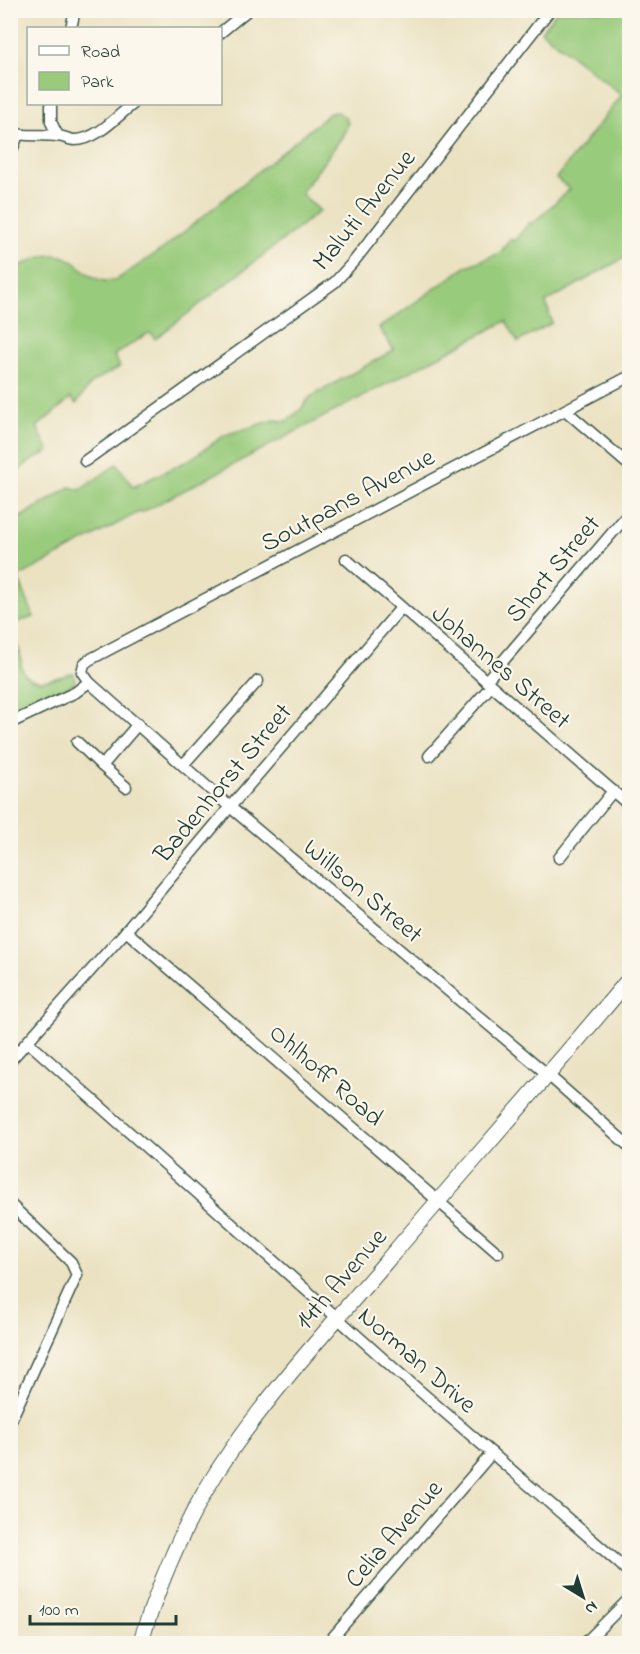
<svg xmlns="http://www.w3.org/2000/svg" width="640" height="1654" font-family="'Indie Flower',sans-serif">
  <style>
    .green { fill: #99cb7b; stroke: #5c8458; stroke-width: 1.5 }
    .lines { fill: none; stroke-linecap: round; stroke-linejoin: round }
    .minor-casing { stroke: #3e5649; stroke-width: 13 }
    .secondary-casing { stroke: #3e5649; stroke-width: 17 }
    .minor { stroke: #fff; stroke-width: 10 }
    .secondary { stroke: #fff; stroke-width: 15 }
    .labels { text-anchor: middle; stroke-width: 4.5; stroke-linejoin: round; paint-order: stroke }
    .street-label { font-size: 26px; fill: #1f3d34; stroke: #fbf7ec }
  </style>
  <rect width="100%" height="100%" fill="#fbf7ec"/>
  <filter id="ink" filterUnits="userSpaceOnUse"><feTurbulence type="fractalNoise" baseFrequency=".0167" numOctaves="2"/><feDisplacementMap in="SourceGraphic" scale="12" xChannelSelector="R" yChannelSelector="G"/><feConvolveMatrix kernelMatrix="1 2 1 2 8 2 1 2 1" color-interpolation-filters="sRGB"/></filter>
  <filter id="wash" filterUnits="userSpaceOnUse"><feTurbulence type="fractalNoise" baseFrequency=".008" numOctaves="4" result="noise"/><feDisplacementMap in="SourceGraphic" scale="24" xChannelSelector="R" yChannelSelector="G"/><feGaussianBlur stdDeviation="1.35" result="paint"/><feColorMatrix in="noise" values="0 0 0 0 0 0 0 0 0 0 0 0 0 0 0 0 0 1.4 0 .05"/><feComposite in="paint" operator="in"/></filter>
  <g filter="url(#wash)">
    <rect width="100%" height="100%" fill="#ebe2c2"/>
    <g class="green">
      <path d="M557,11H629V255L546,302L552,323L518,342L506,321L141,513L139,512L18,577L34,617L14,623L11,627C12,639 16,640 19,650C22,656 20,663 22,669C31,691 59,676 74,673L75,683L11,716V523L70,487L80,490L117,464L133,487L189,460L225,435L274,420L287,421L301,409L310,397L394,350L379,328L467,266L500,253L510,239L514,241L530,222L532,224L570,189L556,178L622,95L541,31Z"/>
      <path d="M338,112L346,118L348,124L342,137L301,193L320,211L155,339L151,333L147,334L114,355L120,367L92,382L76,404L71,398L37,427L49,451L26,464L11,479V270C23,265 41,254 55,255C81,256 87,287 116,280L164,248L330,113Z"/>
    </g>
  </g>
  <g filter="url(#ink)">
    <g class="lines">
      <defs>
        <g id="minor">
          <path d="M71,28L75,10"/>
          <path d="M220,33L248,10"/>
          <path d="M51,104V122L58,136"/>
          <path d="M10,133C26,137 41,134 57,136C63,136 69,140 75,140C97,140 117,116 133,104"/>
          <path d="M10,155L18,135"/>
          <path d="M630,376L89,660L84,664L82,672L89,682L230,807L547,1074L630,1147"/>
          <path d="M565,410L630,466"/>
          <path d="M85,461L335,282L355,260L550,10"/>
          <path d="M346,559L630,806"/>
          <path d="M486,681L630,512"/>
          <path d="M10,723L76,692L89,682"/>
          <path d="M77,742L102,766L138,724"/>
          <path d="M429,756L491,686"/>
          <path d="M183,765L258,681"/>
          <path d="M102,766L126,787"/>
          <path d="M559,858L613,791"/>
          <path d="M126,931L498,1253"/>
          <path d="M28,1042L398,1372L619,1563L630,1574"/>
          <path d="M10,1061L126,931L230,807L401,608"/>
          <path d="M10,1204L71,1262L77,1275L10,1422"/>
          <path d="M327,1644L492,1453"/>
          <path d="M584,1644L630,1598"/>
        </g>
        <path id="secondary" d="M140,1644C161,1576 189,1511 230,1452C276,1385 332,1325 385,1263C466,1168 550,1074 630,978"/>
      </defs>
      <use href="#minor" class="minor-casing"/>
      <use href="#secondary" class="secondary-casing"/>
      <use href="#minor" class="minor"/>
      <use href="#secondary" class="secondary"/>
    </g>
  </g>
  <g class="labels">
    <g class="street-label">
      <text transform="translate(363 209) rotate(-51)" y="9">Maluti Avenue</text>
      <text transform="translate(347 499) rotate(-28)" y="9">Soutpans Avenue</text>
      <text transform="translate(552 568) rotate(-50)" y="9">Short Street</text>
      <text transform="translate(502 666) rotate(41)" y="9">Johannes Street</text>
      <text transform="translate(222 782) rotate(-50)" y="9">Badenhorst Street</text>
      <text transform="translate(364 890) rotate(40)" y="9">Willson Street</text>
      <text transform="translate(327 1074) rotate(41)" y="9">Ohlhoff Road</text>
      <text transform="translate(340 1278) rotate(-49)" y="9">14th Avenue</text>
      <text transform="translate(418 1359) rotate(41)" y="9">Norman Drive</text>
      <text transform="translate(393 1533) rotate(-49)" y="9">Celia Avenue</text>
    </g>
  </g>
  <rect width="640" height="1654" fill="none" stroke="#fbf7ec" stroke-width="36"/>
  <rect x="27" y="27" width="195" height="78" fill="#fbf7ec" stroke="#a3ada2" stroke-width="1.5"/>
  <rect x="39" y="46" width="30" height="9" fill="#ffffff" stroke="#a3ada2" stroke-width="1.5"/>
  <text x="81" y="57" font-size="18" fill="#1f3d34">Road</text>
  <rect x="39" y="72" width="30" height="18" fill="#99cb7b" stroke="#a3ada2" stroke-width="1.5"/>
  <text x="81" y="87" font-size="18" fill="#1f3d34">Park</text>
  <g transform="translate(583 1597) rotate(142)" stroke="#fbf7ec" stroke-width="4.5" paint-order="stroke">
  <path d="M0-4.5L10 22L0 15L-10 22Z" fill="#1f3d34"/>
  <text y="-9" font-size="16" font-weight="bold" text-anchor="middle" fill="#1f3d34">N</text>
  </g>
  <path d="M30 1615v9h146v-9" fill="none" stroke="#1f3d34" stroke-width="3"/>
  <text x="39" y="1615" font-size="18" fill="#1f3d34" stroke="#fbf7ec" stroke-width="4.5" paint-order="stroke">100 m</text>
</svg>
